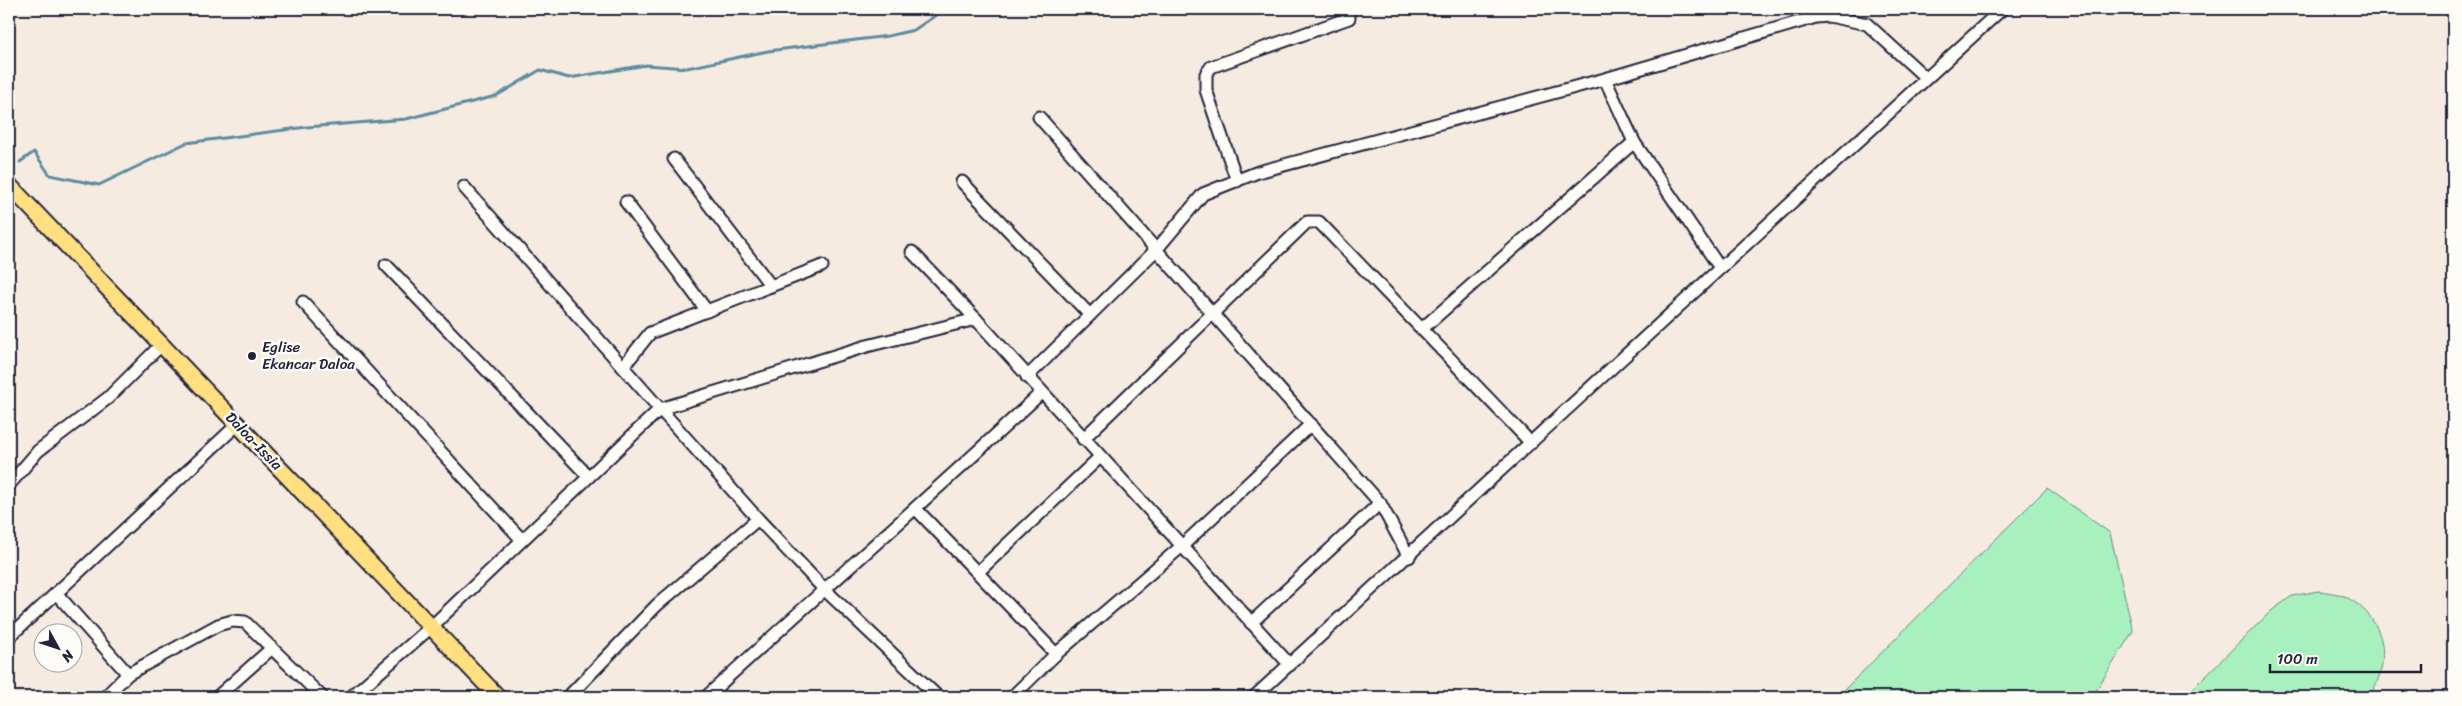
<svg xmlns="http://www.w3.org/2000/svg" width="2462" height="706" font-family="Sriracha,sans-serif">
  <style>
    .green { fill: #a8f0bd; stroke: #65897c }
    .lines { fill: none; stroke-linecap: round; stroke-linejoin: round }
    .stream { stroke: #5c8b9f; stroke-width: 3 }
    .minor-casing { stroke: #22223b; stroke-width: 15 }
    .major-casing { stroke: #22223b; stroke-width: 19 }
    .minor { stroke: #fdfcf7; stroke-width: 11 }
    .major { stroke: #ffdf80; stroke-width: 15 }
    .poi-dot { fill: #22223b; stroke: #fdfcf7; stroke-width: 2 }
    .labels { text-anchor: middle; stroke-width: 5; stroke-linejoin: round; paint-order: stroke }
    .poi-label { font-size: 15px; fill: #22223b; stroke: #fdfcf7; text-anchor: start }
    .street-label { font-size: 15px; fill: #22223b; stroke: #fdfcf7 }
  </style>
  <rect width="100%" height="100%" fill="#f5ebe1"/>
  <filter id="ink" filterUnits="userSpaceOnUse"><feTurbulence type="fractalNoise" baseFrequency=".02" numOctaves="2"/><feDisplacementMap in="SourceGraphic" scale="10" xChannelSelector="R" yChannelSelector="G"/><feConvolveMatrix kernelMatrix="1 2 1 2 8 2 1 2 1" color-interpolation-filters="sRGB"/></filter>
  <g filter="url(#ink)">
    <g class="green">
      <path d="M2047,488L2110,533L2133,631L2092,697H1837Z"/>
      <path d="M2318,591C2326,592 2337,593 2344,596C2386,617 2393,661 2369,697H2188L2196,685L2271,611L2292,596Z"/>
    </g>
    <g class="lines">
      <path class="stream" d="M20,162L34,152L50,175L99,185L186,143L307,127L406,119L496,96L540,70L569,78L646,65L687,68L768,51L888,36L914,30L945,9"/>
      <defs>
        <g id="minor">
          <path d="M1605,79L1634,142L1720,268"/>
          <path d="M1039,117L1380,503L1409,557"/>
          <path d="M674,159L771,286"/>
          <path d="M1237,181L1206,90V74L1211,67L1349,18"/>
          <path d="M962,182L1090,315"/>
          <path d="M464,187L660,409L867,346L976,319"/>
          <path d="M626,202L707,311"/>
          <path d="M912,252L976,319L1290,665"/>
          <path d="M386,265L588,476"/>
          <path d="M303,302L522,540"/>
          <path d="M1423,328L1634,142"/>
          <path d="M623,367L650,333L822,266"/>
          <path d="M1027,377L1157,249L1203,194L1258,172L1605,79L1816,17L1829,16L1867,24L1926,78"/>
          <path d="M1083,439L1307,222H1319L1531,443"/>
          <path d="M9,485L38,451L108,398L161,345"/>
          <path d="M916,509L1056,654"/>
          <path d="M978,572L1100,457"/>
          <path d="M56,593L128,674"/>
          <path d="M1251,623L1380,503"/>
          <path d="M9,637L238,424"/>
          <path d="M105,697L128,674L218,625L232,621L245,622L322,697"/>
          <path d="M217,697L272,648"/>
          <path d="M351,697L431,627L660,409L758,519L824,589L938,697"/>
          <path d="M568,697L657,605L758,519"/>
          <path d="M706,697C817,595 931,496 1041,393"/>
          <path d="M1012,697L1056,654L1182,546L1311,424"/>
          <path d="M1254,697L2002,9"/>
        </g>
        <path id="major" d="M9,185L498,697"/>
      </defs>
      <use href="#minor" class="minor-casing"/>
      <use href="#major" class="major-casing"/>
      <use href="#minor" class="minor"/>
      <use href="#major" class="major"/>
    </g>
  </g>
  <circle class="poi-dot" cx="252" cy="356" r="5"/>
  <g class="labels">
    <g class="poi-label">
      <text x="262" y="352">Eglise<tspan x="262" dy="17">Ekancar Daloa</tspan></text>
    </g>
    <g class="street-label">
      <text transform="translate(254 441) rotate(46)" y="5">Daloa-Issia</text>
    </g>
  </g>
  <rect width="2462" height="706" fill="none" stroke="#fdfcf7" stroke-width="30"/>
  <rect x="15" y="15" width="2432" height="676" fill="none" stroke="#22223b" stroke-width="2" filter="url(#ink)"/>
  <g transform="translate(58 648) rotate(130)"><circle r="24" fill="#fdfcf7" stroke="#a5a5ac"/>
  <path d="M0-4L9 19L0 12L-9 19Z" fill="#22223b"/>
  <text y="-8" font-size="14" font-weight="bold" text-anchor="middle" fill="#22223b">N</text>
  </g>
  <path d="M2270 664v8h151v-8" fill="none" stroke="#22223b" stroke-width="2.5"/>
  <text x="2277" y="664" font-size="15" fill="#22223b" stroke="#fdfcf7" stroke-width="4" paint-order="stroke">100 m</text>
</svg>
